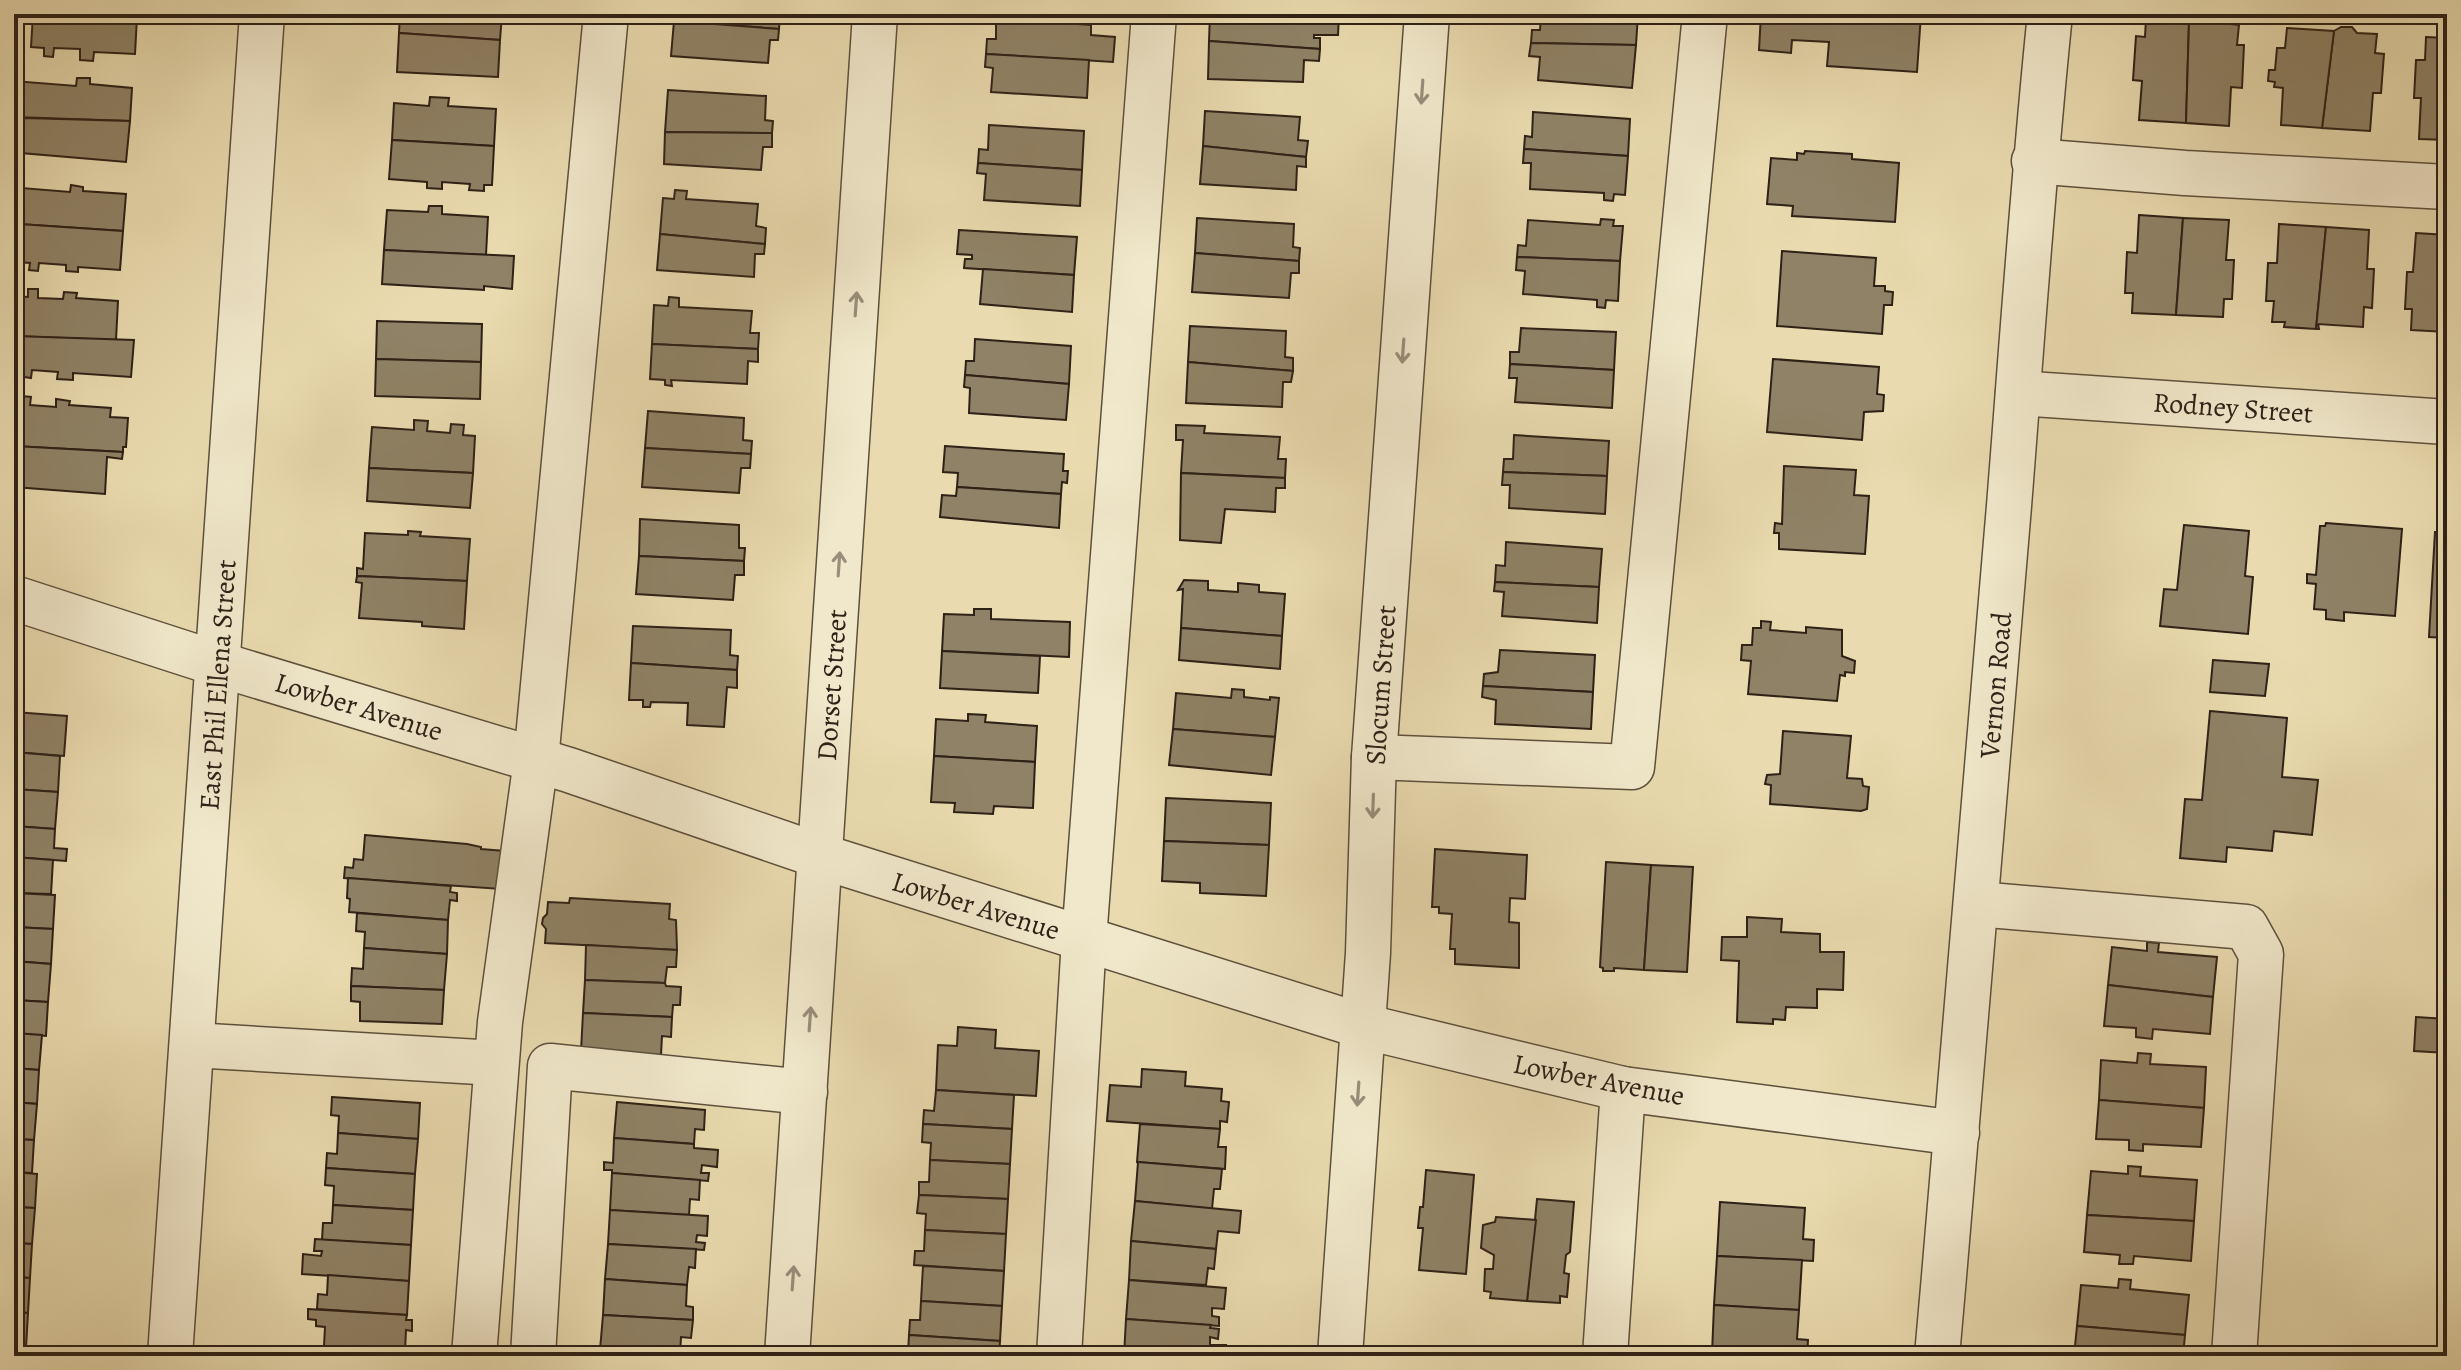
<svg xmlns="http://www.w3.org/2000/svg" width="2461" height="1370" font-family="Alegreya,serif">
  <style>
    .building { fill: #8f8266; stroke: #2e2117; stroke-width: 2 }
    .lines { fill: none; stroke-linecap: round; stroke-linejoin: round }
    .minor-casing { stroke: #5d503d; stroke-width: 47 }
    .minor { stroke: #f1e8cb; stroke-width: 44 }
    .oneway { stroke: #998e7a }
    .labels { text-anchor: middle; stroke-width: 6; stroke-linejoin: round; paint-order: stroke }
    .street-label { font-size: 28px; fill: #2e2117; stroke: #f1e8cb }
  </style>
  <rect width="100%" height="100%" fill="#e9dbaf"/>
  <filter id="stains"><feTurbulence type="fractalNoise" baseFrequency=".0025" numOctaves="4"/><feColorMatrix values="0 0 0 0 .2 0 0 0 0 .09 0 0 0 0 .02 0 0 0 .5 -.17"/></filter>
  <radialGradient id="worn" r=".72"><stop offset=".6" stop-color="#630" stop-opacity="0"/><stop offset="1" stop-color="#630" stop-opacity=".3"/></radialGradient>
  <g class="building">
    <path d="M33,14L137,17L135,54L94,52L93,61L80,60V49L54,48L53,57L44,56V48L31,47Z"/>
    <path d="M400,14H502L500,40L399,33Z"/>
    <path d="M674,14H780L779,29L674,21Z"/>
    <path d="M1210,14H1339L1338,35H1314V38H1320V49L1209,41Z"/>
    <path d="M1541,14H1638L1636,45L1531,43L1532,30H1540Z"/>
    <path d="M1761,14H1921L1917,72L1827,66L1829,42L1792,40L1791,53L1759,50Z"/>
    <path d="M996,18L1091,25V35L1115,37L1113,62L986,54L987,39H996Z"/>
    <path d="M2146,19L2189,22L2186,123L2139,120L2142,81L2133,80L2136,36L2145,37Z"/>
    <path d="M674,21L779,29L778,40H770L768,63L671,56Z"/>
    <path d="M2204,21L2239,25L2237,45H2244L2242,88L2231,87L2229,126L2186,123L2189,22Z"/>
    <path d="M2341,27H2352L2357,33L2377,34L2375,53L2384,54L2381,93H2373L2370,131L2322,128L2334,31Z"/>
    <path d="M2287,28L2334,31L2322,128L2281,125L2283,88L2274,87L2275,82L2268,81L2269,70H2275L2277,48H2285Z"/>
    <path d="M399,33L500,40L498,77L397,72Z"/>
    <path d="M2426,37L2447,38V140L2419,139L2421,98H2414L2416,60H2425Z"/>
    <path d="M1209,41L1320,49L1319,61L1304,60L1303,82L1208,79Z"/>
    <path d="M1531,43L1636,45L1632,88L1538,80L1540,57L1529,56Z"/>
    <path d="M986,54L1089,60L1087,98L991,92L993,68L985,67Z"/>
    <path d="M77,78H90V84L132,88L130,121L14,117V81L76,86Z"/>
    <path d="M668,90L766,96L765,120L773,121L772,133L665,132Z"/>
    <path d="M430,97L449,98L448,106L496,109L494,146L392,140L394,103L429,106Z"/>
    <path d="M1205,111L1300,117L1298,140L1308,141L1306,157L1203,146Z"/>
    <path d="M1533,112L1630,119L1628,156L1524,149L1525,136L1532,137Z"/>
    <path d="M24,118L130,121L126,162L21,153Z"/>
    <path d="M989,125L1084,131L1082,170L978,163L979,149L988,150Z"/>
    <path d="M665,132L772,133V147H763L761,170L664,164Z"/>
    <path d="M392,140L494,146L492,185H484V191L469,190L470,184L442,182V189L427,188V182L389,179Z"/>
    <path d="M1203,146L1306,157V167L1297,166L1296,190L1200,184Z"/>
    <path d="M1524,149L1628,156L1625,195L1614,194L1613,201L1604,200V193L1530,189L1531,163H1523Z"/>
    <path d="M1805,151L1852,154V159L1899,163L1895,222L1792,216L1793,206L1767,204L1771,158L1797,160V153L1804,154Z"/>
    <path d="M978,163L1082,170L1080,206L984,200L986,174L977,173Z"/>
    <path d="M71,185L83,187V191L126,194L123,231L19,224L22,188L70,192Z"/>
    <path d="M675,190L687,191L686,199L758,204L756,226L766,228L765,244L660,234L663,198L674,199Z"/>
    <path d="M429,206H442V214L488,217L486,255L384,250L387,210L428,212Z"/>
    <path d="M2139,215L2183,218L2176,315L2132,313L2133,293H2125L2127,252L2137,253Z"/>
    <path d="M1197,218L1294,224L1293,247L1300,248L1299,261L1195,253Z"/>
    <path d="M2183,218L2229,220L2226,260H2234L2232,299H2224L2223,317L2176,315Z"/>
    <path d="M1601,219L1614,220L1613,226H1623L1620,261L1517,257L1518,245L1526,246L1528,220L1600,225Z"/>
    <path d="M19,224L123,231L120,270L78,267V272L66,271V265L39,263L38,271L29,270L30,263L17,262Z"/>
    <path d="M2279,224L2326,227L2316,329L2284,327L2285,322H2272L2274,301H2266L2268,263H2277Z"/>
    <path d="M2326,227L2369,230L2367,269H2374L2372,308L2364,307L2363,327L2318,324L2319,329H2316Z"/>
    <path d="M959,230L1077,237L1074,275L964,268L965,259H972V255L957,254Z"/>
    <path d="M2416,233L2447,235V332L2411,330L2412,309H2405L2407,272H2413Z"/>
    <path d="M660,234L765,244L764,254H755L754,277L657,270Z"/>
    <path d="M384,250L514,256L512,289L484,286V290L382,284Z"/>
    <path d="M1782,251L1876,258L1874,286H1885V291L1893,292L1892,305H1884L1882,334L1777,326Z"/>
    <path d="M1195,253L1299,261V273H1291L1289,298L1192,292Z"/>
    <path d="M1517,257L1620,261L1618,301L1606,300L1605,308L1597,307V300L1523,294L1525,271L1516,270Z"/>
    <path d="M983,269L1074,275L1072,312L980,304Z"/>
    <path d="M28,289H38V298L63,299L64,292L77,293L76,298L118,301L116,340L14,336L15,296L28,297Z"/>
    <path d="M669,297L679,298V307L752,311L750,333H759L758,349L652,344L654,305L668,306Z"/>
    <path d="M377,321L482,324L481,362L376,359Z"/>
    <path d="M1190,326L1286,331L1285,357L1293,358V371L1188,362Z"/>
    <path d="M1521,328L1616,332L1614,370L1510,364V352H1519Z"/>
    <path d="M14,336L134,340L131,377L73,373V380L57,379L58,372L32,370L31,378L24,377V370L14,369Z"/>
    <path d="M975,339L1071,346L1069,384L965,375L966,361H974Z"/>
    <path d="M652,344L758,349V362L748,361L747,384L671,380L672,386L665,385V380L650,379Z"/>
    <path d="M376,359L481,362L480,399L375,396Z"/>
    <path d="M1773,359L1879,367L1877,394L1884,395L1883,411L1864,412L1862,440L1767,432Z"/>
    <path d="M1188,362L1293,371L1291,382H1283L1282,407L1186,403Z"/>
    <path d="M1510,364L1614,370L1612,408L1515,402L1517,378H1509Z"/>
    <path d="M965,375L1069,384L1066,420L969,413L970,388L964,387Z"/>
    <path d="M22,396L31,397L30,405L56,407V399L70,401L69,405L111,408L110,417L128,418L126,447H123V452L14,446V404H21Z"/>
    <path d="M648,411L744,418L743,440L752,441L751,454L645,448Z"/>
    <path d="M414,420L428,421L427,431L450,433L451,424L464,425L463,435L475,436L473,473L369,468L372,427L414,430Z"/>
    <path d="M1176,425L1205,426L1204,433L1280,437L1278,459H1286L1285,478L1181,473L1183,440H1176Z"/>
    <path d="M1514,435L1609,441L1607,476L1503,472L1504,459H1513Z"/>
    <path d="M14,446L123,452L122,459L107,457L105,494L14,487Z"/>
    <path d="M945,446L1064,454L1063,471H1068L1067,483L1062,482L1061,494L957,487L958,473L943,472Z"/>
    <path d="M645,448L751,454L750,468H741L739,493L642,487Z"/>
    <path d="M1784,466L1856,470L1854,495L1869,496L1865,554L1779,549V533H1774L1775,523L1782,524Z"/>
    <path d="M369,468L473,473L470,508L367,501Z"/>
    <path d="M1503,472L1607,476L1605,514L1509,508L1510,485H1502Z"/>
    <path d="M1181,473L1285,478V488H1276L1275,512L1225,509L1221,543L1180,540Z"/>
    <path d="M957,487L1061,494L1059,528L940,517L942,495L956,496Z"/>
    <path d="M640,519L739,525V548H745L744,561L639,556Z"/>
    <path d="M2326,523L2402,529L2395,616L2344,612V621L2326,619V610L2314,609L2316,584L2307,583V574L2316,575L2320,526H2325Z"/>
    <path d="M2184,525L2249,531L2245,576L2253,577L2248,634L2160,626L2164,589L2177,590Z"/>
    <path d="M408,531L421,532L420,536L470,539L467,581L357,576V568L363,569L365,533L408,535Z"/>
    <path d="M2435,532H2447V638L2429,637Z"/>
    <path d="M1506,542L1602,549L1599,587L1495,582L1496,565L1505,566Z"/>
    <path d="M639,556L744,561V575H735L733,600L636,594Z"/>
    <path d="M357,576L467,581L464,629L422,626V622L359,618L362,583L356,582Z"/>
    <path d="M1184,580L1208,581V590L1238,592V583L1259,585V592L1285,594L1282,636L1181,628L1183,589L1178,590Z"/>
    <path d="M1495,582L1599,587L1597,623L1502,616L1504,592L1494,591Z"/>
    <path d="M974,609H991V619L1070,622L1069,657L942,651L944,614L974,615Z"/>
    <path d="M1761,621L1771,622L1770,630L1806,633V627L1842,630V656L1855,661L1854,673L1845,672V676L1840,675L1837,701L1748,694L1751,661L1741,660L1742,645H1752L1753,628H1761Z"/>
    <path d="M633,626L731,630L730,655L738,656L737,670L631,663Z"/>
    <path d="M1181,628L1282,636L1280,669L1179,660Z"/>
    <path d="M1500,650L1595,655L1593,692L1483,686L1484,674L1498,672Z"/>
    <path d="M942,651L1040,656L1038,693L940,688Z"/>
    <path d="M2213,660L2269,664L2265,696L2210,692Z"/>
    <path d="M631,663L737,670V688L727,687L724,727L687,725L688,703L651,702L650,707H643V700H629Z"/>
    <path d="M1483,686L1593,692L1591,729L1495,724L1496,700L1482,697Z"/>
    <path d="M1232,689L1244,690V697L1270,700V697L1279,698L1275,737L1173,729L1176,693L1231,698Z"/>
    <path d="M2210,711L2287,718L2282,777L2318,780L2312,835L2274,831L2272,851L2227,847L2226,862L2180,858L2185,799L2202,800Z"/>
    <path d="M14,712L67,716L64,756L14,752Z"/>
    <path d="M968,714L986,715L985,722L1037,726L1035,762L934,756L936,719L968,721Z"/>
    <path d="M1173,729L1275,737L1271,775L1169,765Z"/>
    <path d="M1783,731L1851,736L1847,778L1862,779L1863,786L1869,787L1867,809L1861,811L1770,804L1771,785L1765,784L1767,775L1780,774Z"/>
    <path d="M14,752L60,756L58,792L14,789Z"/>
    <path d="M934,756L1035,762L1033,808L994,806L993,814L954,812L955,803L931,802Z"/>
    <path d="M14,789L58,792L55,829L14,826Z"/>
    <path d="M1166,798L1271,803L1269,845L1164,841Z"/>
    <path d="M14,826L55,829L54,848L67,849L66,861L14,857Z"/>
    <path d="M365,835L467,844L481,847V849L505,851L501,889L344,878L345,867L353,868L354,859L363,860Z"/>
    <path d="M1164,841L1269,845L1266,896L1200,893V883L1162,881Z"/>
    <path d="M1435,849L1527,855L1525,899L1510,898L1509,922L1519,923V968L1455,964V949H1450L1452,914L1439,913V907H1432Z"/>
    <path d="M14,857L53,860L51,894L14,893Z"/>
    <path d="M1606,862L1651,865L1644,970L1614,968V971H1603V968L1600,967Z"/>
    <path d="M1651,865L1693,867L1687,972L1644,970Z"/>
    <path d="M348,878L451,886L450,892L457,893V901L450,900L448,920L349,912L350,899L347,898Z"/>
    <path d="M14,893L55,895L53,929L14,927Z"/>
    <path d="M570,898L670,904L669,919L676,920L677,950L545,943L546,929L542,924L543,918L547,914L548,902L569,903Z"/>
    <path d="M357,913L448,920L447,954L364,948L365,932L356,931Z"/>
    <path d="M1747,917L1782,919L1781,932L1820,934V952H1844L1843,990L1817,989V1008L1786,1007L1785,1020L1773,1019V1024L1737,1022L1739,961L1721,960L1722,937H1747Z"/>
    <path d="M14,927L53,929L51,964L14,961Z"/>
    <path d="M2147,942L2159,943L2158,952L2217,957L2213,997L2108,985L2112,947L2147,951Z"/>
    <path d="M586,945L677,950L676,967H667L665,983L585,980Z"/>
    <path d="M364,948L447,954L444,990L351,986L352,968L363,969Z"/>
    <path d="M14,961L51,964L48,1002L14,1000Z"/>
    <path d="M585,980L665,983L666,986L681,987L680,1005H673L672,1017L583,1013Z"/>
    <path d="M2108,985L2213,997L2210,1034L2153,1029L2152,1039L2136,1037V1028L2104,1026Z"/>
    <path d="M351,986L444,990L442,1024L360,1021V1002L351,1001Z"/>
    <path d="M14,1000L48,1002L46,1036L14,1033Z"/>
    <path d="M583,1013L672,1017L671,1037L662,1036L661,1055L581,1051Z"/>
    <path d="M2416,1017L2447,1019V1053L2414,1051Z"/>
    <path d="M958,1027L996,1030L995,1048L1039,1051L1036,1096L936,1090L938,1045L957,1046Z"/>
    <path d="M14,1033L42,1035L39,1070L14,1068Z"/>
    <path d="M2138,1053L2151,1054L2150,1064L2206,1067L2204,1108L2099,1100L2101,1060L2137,1063Z"/>
    <path d="M14,1068L39,1070L37,1104L14,1102Z"/>
    <path d="M1142,1069L1186,1072L1185,1086L1222,1089L1221,1101L1229,1102L1227,1122L1220,1121V1129L1107,1121L1110,1085L1141,1087Z"/>
    <path d="M936,1090L1014,1095L1012,1129L923,1124L924,1110L934,1111Z"/>
    <path d="M332,1097L420,1103L418,1139L338,1133L339,1116L331,1115Z"/>
    <path d="M2099,1100L2204,1108L2201,1147L2143,1144V1151L2129,1150V1140L2096,1139Z"/>
    <path d="M14,1102L37,1104L34,1140L14,1139Z"/>
    <path d="M617,1102L705,1110L704,1130L695,1129L694,1144L614,1138Z"/>
    <path d="M923,1124L1012,1129L1010,1164L930,1160L931,1143L922,1142Z"/>
    <path d="M1140,1124L1220,1129L1218,1147H1226L1225,1169L1137,1162Z"/>
    <path d="M338,1133L418,1139L415,1174L326,1168L327,1153L337,1154Z"/>
    <path d="M614,1138L694,1144V1148L718,1150L717,1167L702,1165L701,1173H709L708,1181L612,1173V1170H604V1162L613,1163Z"/>
    <path d="M14,1139L34,1140L32,1173L14,1172Z"/>
    <path d="M930,1160L1010,1164L1008,1199L919,1195V1182H929Z"/>
    <path d="M1138,1162L1222,1169L1220,1189H1214L1212,1209L1135,1201Z"/>
    <path d="M2128,1166L2141,1167L2140,1176L2197,1180L2194,1221L2087,1215L2091,1171L2128,1174Z"/>
    <path d="M326,1168L415,1174L413,1210L333,1205L334,1186L325,1185Z"/>
    <path d="M1426,1170L1474,1175L1466,1274L1419,1270L1423,1228H1418L1420,1207H1423Z"/>
    <path d="M14,1172L37,1174L35,1208L14,1207Z"/>
    <path d="M612,1173L700,1180L699,1200L690,1199L689,1215L610,1210Z"/>
    <path d="M919,1195L1008,1199L1006,1234L925,1230L926,1214L917,1213Z"/>
    <path d="M1537,1199L1574,1202L1570,1252L1566,1255L1564,1273L1569,1274L1567,1297L1560,1296V1303L1527,1301Z"/>
    <path d="M1135,1201L1241,1211L1239,1233L1218,1231L1216,1249L1131,1241Z"/>
    <path d="M1720,1202L1805,1208L1803,1239L1814,1240L1813,1261L1717,1256Z"/>
    <path d="M333,1205L413,1210L411,1245L322,1240L323,1223H332Z"/>
    <path d="M14,1207L35,1208L32,1244L14,1243Z"/>
    <path d="M610,1210L708,1216L707,1236L697,1235L696,1242L705,1243L704,1250L608,1244Z"/>
    <path d="M2087,1215L2194,1221L2191,1261L2134,1256L2133,1264H2119L2120,1255L2084,1252Z"/>
    <path d="M1496,1217L1536,1220L1527,1301L1490,1298L1491,1292L1484,1291L1485,1269H1493L1494,1255L1481,1248L1483,1225L1495,1222Z"/>
    <path d="M925,1230L1006,1234L1004,1271L914,1265L915,1251H924Z"/>
    <path d="M315,1239L411,1245L409,1281L302,1274L303,1254L321,1256L322,1251H314Z"/>
    <path d="M1131,1241L1216,1249L1214,1269L1208,1268L1206,1285L1129,1280Z"/>
    <path d="M14,1243L32,1244L30,1278L14,1277Z"/>
    <path d="M608,1244L696,1249L695,1268L689,1267L687,1285L605,1279Z"/>
    <path d="M1717,1256L1802,1260L1799,1310L1714,1305Z"/>
    <path d="M923,1266L1004,1271L1002,1306L921,1301Z"/>
    <path d="M328,1275L409,1281L407,1315L317,1309L318,1294L327,1295Z"/>
    <path d="M14,1277L30,1278L28,1313L14,1312Z"/>
    <path d="M605,1279L687,1285L686,1306L693,1307V1320L603,1315Z"/>
    <path d="M2119,1279L2131,1280L2130,1289L2189,1295L2185,1335L2077,1326L2081,1285L2118,1288Z"/>
    <path d="M1129,1280L1226,1288L1224,1309L1212,1308V1316L1219,1317V1326L1126,1319Z"/>
    <path d="M921,1301L1002,1306L1000,1341L909,1335L910,1320H920Z"/>
    <path d="M1714,1305L1799,1310L1797,1339L1808,1340L1807,1356L1712,1354Z"/>
    <path d="M308,1309L407,1315L406,1320H412V1331L406,1330L405,1351L324,1346L325,1327L316,1326V1320L308,1319Z"/>
    <path d="M14,1312L28,1313L26,1348L14,1347Z"/>
    <path d="M603,1315L693,1320L691,1338L681,1337L680,1356L600,1350Z"/>
    <path d="M1126,1319L1211,1325L1210,1328L1219,1329L1218,1339L1210,1337V1345H1226L1225,1356H1124Z"/>
    <path d="M2077,1326L2185,1335L2183,1356H2074Z"/>
    <path d="M909,1335L1000,1341L999,1356H917L918,1353H908Z"/>
    <path d="M324,1346L405,1351L404,1356H323Z"/>
    <path d="M595,1350H600L675,1356H595Z"/>
  </g>
  <g class="lines">
    <defs>
      <g id="minor">
        <path d="M2034,161L2185,173L2447,187"/>
        <path d="M2018,393L2447,422"/>
        <path d="M14,598L218,664L569,770L820,856L1362,1026L1623,1089L1957,1133"/>
        <path d="M1374,757L1632,767L1705,14"/>
        <path d="M1977,904L2246,927L2261,954L2234,1356"/>
        <path d="M192,1045L496,1063"/>
        <path d="M170,1356L262,14"/>
        <path d="M474,1356L500,1022L536,760L606,14"/>
        <path d="M533,1356L550,1066L805,1092"/>
        <path d="M787,1356L875,14"/>
        <path d="M1059,1356L1084,939L1154,14"/>
        <path d="M1340,1356L1368,953L1374,757L1427,14"/>
        <path d="M1605,1356L1623,1089"/>
        <path d="M1937,1356C1962,1073 1986,790 2009,506C2022,342 2033,178 2050,14"/>
      </g>
    </defs>
    <use href="#minor" class="minor-casing"/>
    <use href="#minor" class="minor"/>
  </g>
  <defs><path id="oneway-shaft" d="M-6 0H5M1.5-3L5.5 0L1.5 3" fill="none" stroke-width="1.6" stroke-linecap="round" stroke-linejoin="round" transform="scale(2)"/></defs>
  <g class="oneway">
    <use href="#oneway-shaft" transform="translate(1422 92) rotate(94)"/>
    <use href="#oneway-shaft" transform="translate(856 304) rotate(-86)"/>
    <use href="#oneway-shaft" transform="translate(1403 351) rotate(94)"/>
    <use href="#oneway-shaft" transform="translate(839 564) rotate(-86)"/>
    <use href="#oneway-shaft" transform="translate(1373 806) rotate(92)"/>
    <use href="#oneway-shaft" transform="translate(810 1019) rotate(-86)"/>
    <use href="#oneway-shaft" transform="translate(1358 1094) rotate(94)"/>
    <use href="#oneway-shaft" transform="translate(793 1278) rotate(-86)"/>
  </g>
  <g class="labels">
    <g class="street-label">
      <text transform="translate(2233 407) rotate(4)" y="10">Rodney Street</text>
      <text transform="translate(217 685) rotate(-86)" y="10">East Phil Ellena Street</text>
      <text transform="translate(831 685) rotate(-86)" y="10">Dorset Street</text>
      <text transform="translate(1380 685) rotate(-86)" y="10">Slocum Street</text>
      <text transform="translate(1995 685) rotate(-85)" y="10">Vernon Road</text>
      <text transform="translate(359 706) rotate(17)" y="10">Lowber Avenue</text>
      <text transform="translate(976 905) rotate(17)" y="10">Lowber Avenue</text>
      <text transform="translate(1599 1079) rotate(11)" y="10">Lowber Avenue</text>
    </g>
  </g>
  <rect width="2461" height="1370" fill="none" stroke="#e9dbaf" stroke-width="48"/>
  <rect x="16" y="16" width="2429" height="1338" fill="none" stroke="#2e2117" stroke-width="4"/>
  <rect x="24" y="24" width="2413" height="1322" fill="none" stroke="#2e2117" stroke-width="2"/>
  <rect width="100%" height="100%" filter="url(#stains)"/>
  <rect width="100%" height="100%" fill="url(#worn)"/>
</svg>
